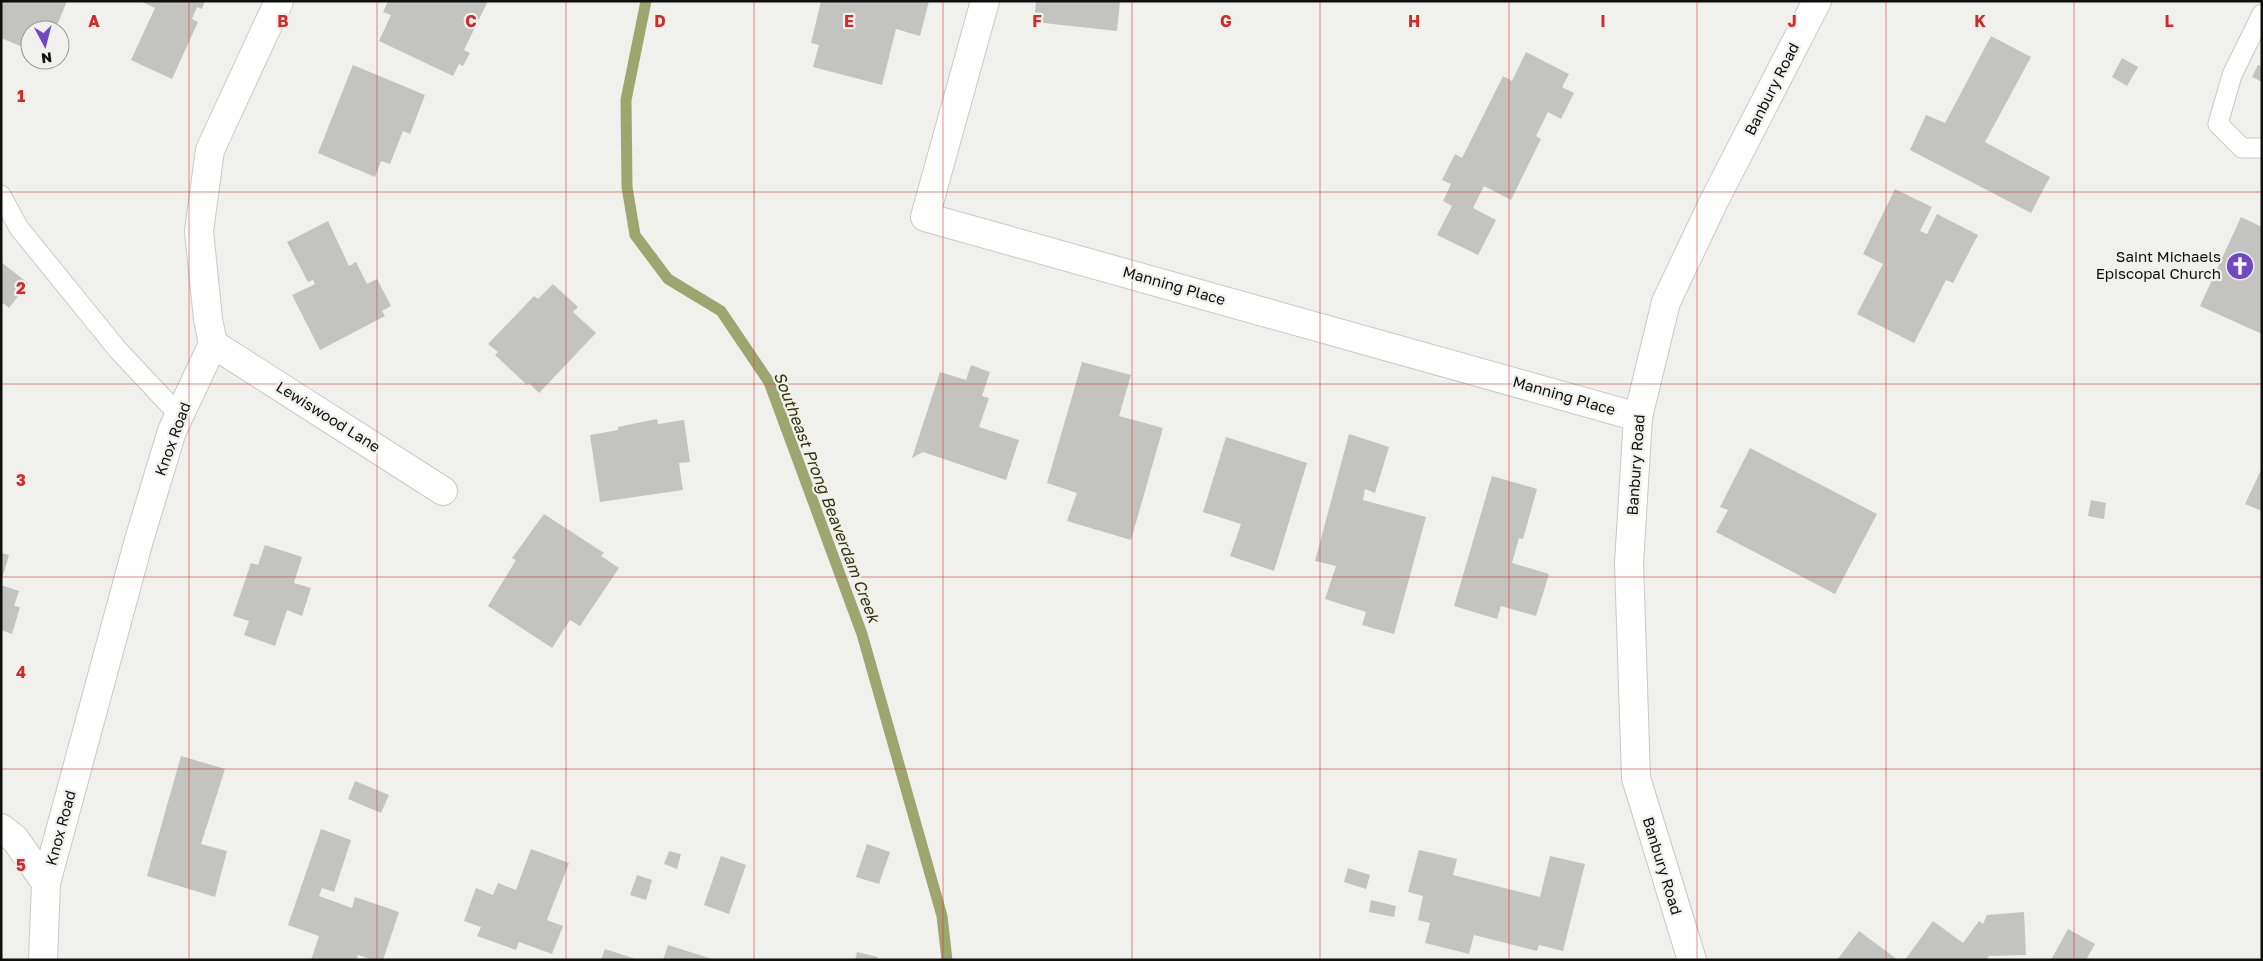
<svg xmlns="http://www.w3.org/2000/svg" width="2263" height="961" font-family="'Golos Text',sans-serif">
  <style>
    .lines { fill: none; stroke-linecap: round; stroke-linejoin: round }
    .stream { stroke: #9ea66f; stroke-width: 11 }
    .building { fill: #c3c4c0 }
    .service-casing { stroke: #c9cac6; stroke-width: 21 }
    .minor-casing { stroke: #c9cac6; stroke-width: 30 }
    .service { stroke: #fff; stroke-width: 19 }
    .minor { stroke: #fff; stroke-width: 28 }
    .grid { fill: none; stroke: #d62828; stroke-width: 1; stroke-opacity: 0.55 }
    .labels { text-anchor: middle; stroke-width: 4.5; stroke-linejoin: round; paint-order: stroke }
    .street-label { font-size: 15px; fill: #0f0f0e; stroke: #f0f1ed }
    .poi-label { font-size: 15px; fill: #0f0f0e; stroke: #f0f1ed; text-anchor: end }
    .water-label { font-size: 16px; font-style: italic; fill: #313509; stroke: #f0f1ed }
    .grid-label { font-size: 16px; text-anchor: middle; font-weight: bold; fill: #d62828; stroke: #f0f1ed; stroke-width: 4.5; stroke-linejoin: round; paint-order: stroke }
  </style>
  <rect width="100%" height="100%" fill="#f0f1ed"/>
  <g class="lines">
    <path class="stream" d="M646,1L626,100L627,187L635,235L668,279L721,311L769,382L862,634L942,916L947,960"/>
  </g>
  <g class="building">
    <path d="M1,1H67L55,30H30V50L1,38Z"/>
    <path d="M140,1H205L202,9L197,7L192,19L198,22L172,79L131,60L155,8Z"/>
    <path d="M388,1H488L464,50L470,53L463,66L459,64L453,76L379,41L391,15L383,12Z"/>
    <path d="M821,1H929L920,36L896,29L882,85L813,67L819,45L811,43Z"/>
    <path d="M1036,1H1120L1117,31L1034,22Z"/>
    <path d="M1991,36L2031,57L1985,142L2050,177L2031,213L1910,150L1926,115L1945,123Z"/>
    <path d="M1526,52L1569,74L1562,87L1574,93L1561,119L1548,112L1536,136L1541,139L1511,200L1484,186L1473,208L1496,220L1478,255L1437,235L1452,206L1443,201L1451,184L1442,180L1455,154L1462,158L1503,76L1512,81Z"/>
    <path d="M2122,58L2138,67L2127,86L2112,77Z"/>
    <path d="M353,65L425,95L410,134L403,131L390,164L381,161L375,177L318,153Z"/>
    <path d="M2258,65L2262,66V82L2252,77Z"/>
    <path d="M1895,189L1932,207L1920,231L1927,234L1937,214L1978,235L1953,283L1946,280L1914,343L1857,314L1883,264L1863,254Z"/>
    <path d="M2241,217L2262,227V334L2200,306Z"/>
    <path d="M328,221L349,266L356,262L367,284L377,279L391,306L382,311L385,316L320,350L292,295L315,284L313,280L308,282L287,242Z"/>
    <path d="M1,262L28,283L9,308L3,303L1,306Z"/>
    <path d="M553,284L578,307L573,312L596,333L539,393L529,383L527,385L495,355L498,352L488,344L534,296L538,299Z"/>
    <path d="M1082,362L1131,375L1119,416L1163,428L1131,540L1067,521L1077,493L1047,483Z"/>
    <path d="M971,365L990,372L982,396L989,398L979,427L1019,440L1006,480L923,452L912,458L940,372L966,380Z"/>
    <path d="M657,419L658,424L684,420L690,462L679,463L683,490L600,502L590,435L618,430V427Z"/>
    <path d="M1349,434L1389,447L1375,493L1365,489L1363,500L1426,517L1394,634L1362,625L1366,612L1325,599L1336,566L1315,561Z"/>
    <path d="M1226,437L1307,463L1274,571L1230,556L1241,524L1203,512Z"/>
    <path d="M1750,448L1877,514L1835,594L1716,532L1728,510L1720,507Z"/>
    <path d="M2262,468V511L2245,504Z"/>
    <path d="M1492,476L1537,489L1523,539L1519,538L1512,563L1549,574L1536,616L1501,606L1497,619L1454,606Z"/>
    <path d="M2091,500L2106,503L2104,519L2088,516Z"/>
    <path d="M544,514L604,553L601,556L619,568L580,626L570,620L552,648L488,606L516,560L512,558Z"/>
    <path d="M265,545L302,557L294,583L311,588L302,616L287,610L275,646L244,635L249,621L233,616L251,563L258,565Z"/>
    <path d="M1,553L9,555L2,579H1Z"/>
    <path d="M1,585L19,591L14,606L20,607L12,634L1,630Z"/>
    <path d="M181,756L225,769L201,844L227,851L215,897L147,876Z"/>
    <path d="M355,781L389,795L381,813L348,799Z"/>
    <path d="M321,829L351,840L334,892L322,888L319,896L352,908L355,897L399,912L383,960H373L358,955L357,960H311L319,936L288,925Z"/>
    <path d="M867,844L890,852L879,884L856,877Z"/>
    <path d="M531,849L569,863L547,920L563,926L552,954L519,942L516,950L477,936L481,927L464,921L476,888L493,895L498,883L516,890Z"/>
    <path d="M1419,850L1457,859L1453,875L1540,897L1550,856L1585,864L1563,951L1539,945L1537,951L1474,935L1469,954L1425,943L1430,923L1418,920L1423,896L1408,892Z"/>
    <path d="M669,851L681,854L677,869L664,864Z"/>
    <path d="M721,856L746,865L729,914L704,905Z"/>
    <path d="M1348,868L1370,875L1366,889L1344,882Z"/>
    <path d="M637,875L652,880L646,900L630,895Z"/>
    <path d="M1371,900L1396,906L1394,917L1369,912Z"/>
    <path d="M2024,912L2026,955L1989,956L1986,960H1905L1933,921L1963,943L1979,921L1983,924L1987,915Z"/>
    <path d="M2068,929L2095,944L2086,960H2051Z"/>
    <path d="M1859,931L1898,960H1837Z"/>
    <path d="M668,945L712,959V960H663Z"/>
    <path d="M605,949L636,959V960H601Z"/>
    <path d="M857,952L878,957L877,960H855Z"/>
  </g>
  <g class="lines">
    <defs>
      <g id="service">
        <path d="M2262,14L2232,75L2218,124L2242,148H2262"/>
        <path d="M1,195L19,228L118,350L179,415"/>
      </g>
      <g id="minor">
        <path d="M985,1L925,217L1638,417"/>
        <path d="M213,344L443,491"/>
        <path d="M1,828L15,839L46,883L43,960"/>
        <path d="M46,883L139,540L172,431L213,344L208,319L199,231L210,150L279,1"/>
        <path d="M1692,960L1636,778L1629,563L1638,417L1666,302L1714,201L1817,1"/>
      </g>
    </defs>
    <use href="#service" class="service-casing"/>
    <use href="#minor" class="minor-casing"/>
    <use href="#service" class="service"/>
    <use href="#minor" class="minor"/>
  </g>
  <path class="grid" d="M189,1V960M377,1V960M566,1V960M754,1V960M943,1V960M1132,1V960M1320,1V960M1509,1V960M1697,1V960M1886,1V960M2074,1V960M1,192H2262M1,384H2262M1,577H2262M1,769H2262"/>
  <defs>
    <symbol id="church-disc" viewBox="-11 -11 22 22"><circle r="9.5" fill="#7248c1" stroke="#f0f1ed"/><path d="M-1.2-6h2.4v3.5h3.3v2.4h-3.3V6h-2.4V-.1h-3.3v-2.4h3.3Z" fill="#fff"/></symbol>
  </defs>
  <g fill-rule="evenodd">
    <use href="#church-disc" x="2224" y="250" width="32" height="32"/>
  </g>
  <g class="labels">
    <g class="street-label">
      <text transform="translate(1772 89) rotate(-63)" y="5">Banbury Road</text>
      <text transform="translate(1174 286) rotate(16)" y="5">Manning Place</text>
      <text transform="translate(1564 396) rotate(16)" y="5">Manning Place</text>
      <text transform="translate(328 417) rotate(32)" y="5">Lewiswood Lane</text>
      <text transform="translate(173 439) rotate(-70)" y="5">Knox Road</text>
      <text transform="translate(1636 465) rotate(-86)" y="5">Banbury Road</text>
      <text transform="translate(61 828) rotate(-75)" y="5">Knox Road</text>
      <text transform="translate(1662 866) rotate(73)" y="5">Banbury Road</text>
    </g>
    <g class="poi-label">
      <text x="2221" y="262">Saint Michaels<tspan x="2221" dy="17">Episcopal Church</tspan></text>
    </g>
    <g class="water-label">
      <text transform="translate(827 497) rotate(69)" y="6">Southeast Prong Beaverdam Creek</text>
    </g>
  </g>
  <g class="grid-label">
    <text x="94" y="27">A</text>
    <text x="283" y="27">B</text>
    <text x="471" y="27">C</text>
    <text x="660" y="27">D</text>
    <text x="849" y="27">E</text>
    <text x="1037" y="27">F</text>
    <text x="1226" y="27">G</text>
    <text x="1414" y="27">H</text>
    <text x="1603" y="27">I</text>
    <text x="1792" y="27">J</text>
    <text x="1980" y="27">K</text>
    <text x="2169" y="27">L</text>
    <text x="21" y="102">1</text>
    <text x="21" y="294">2</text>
    <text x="21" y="486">3</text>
    <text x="21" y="678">4</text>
    <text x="21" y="871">5</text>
  </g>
  <rect width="2263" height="961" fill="none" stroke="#0f0f0e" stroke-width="5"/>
  <g transform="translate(45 45) rotate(173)"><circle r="24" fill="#f0f1ed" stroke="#969794"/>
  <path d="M0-4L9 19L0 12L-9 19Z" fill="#7248c1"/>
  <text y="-8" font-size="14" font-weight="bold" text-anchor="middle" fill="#0f0f0e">N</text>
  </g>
</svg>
